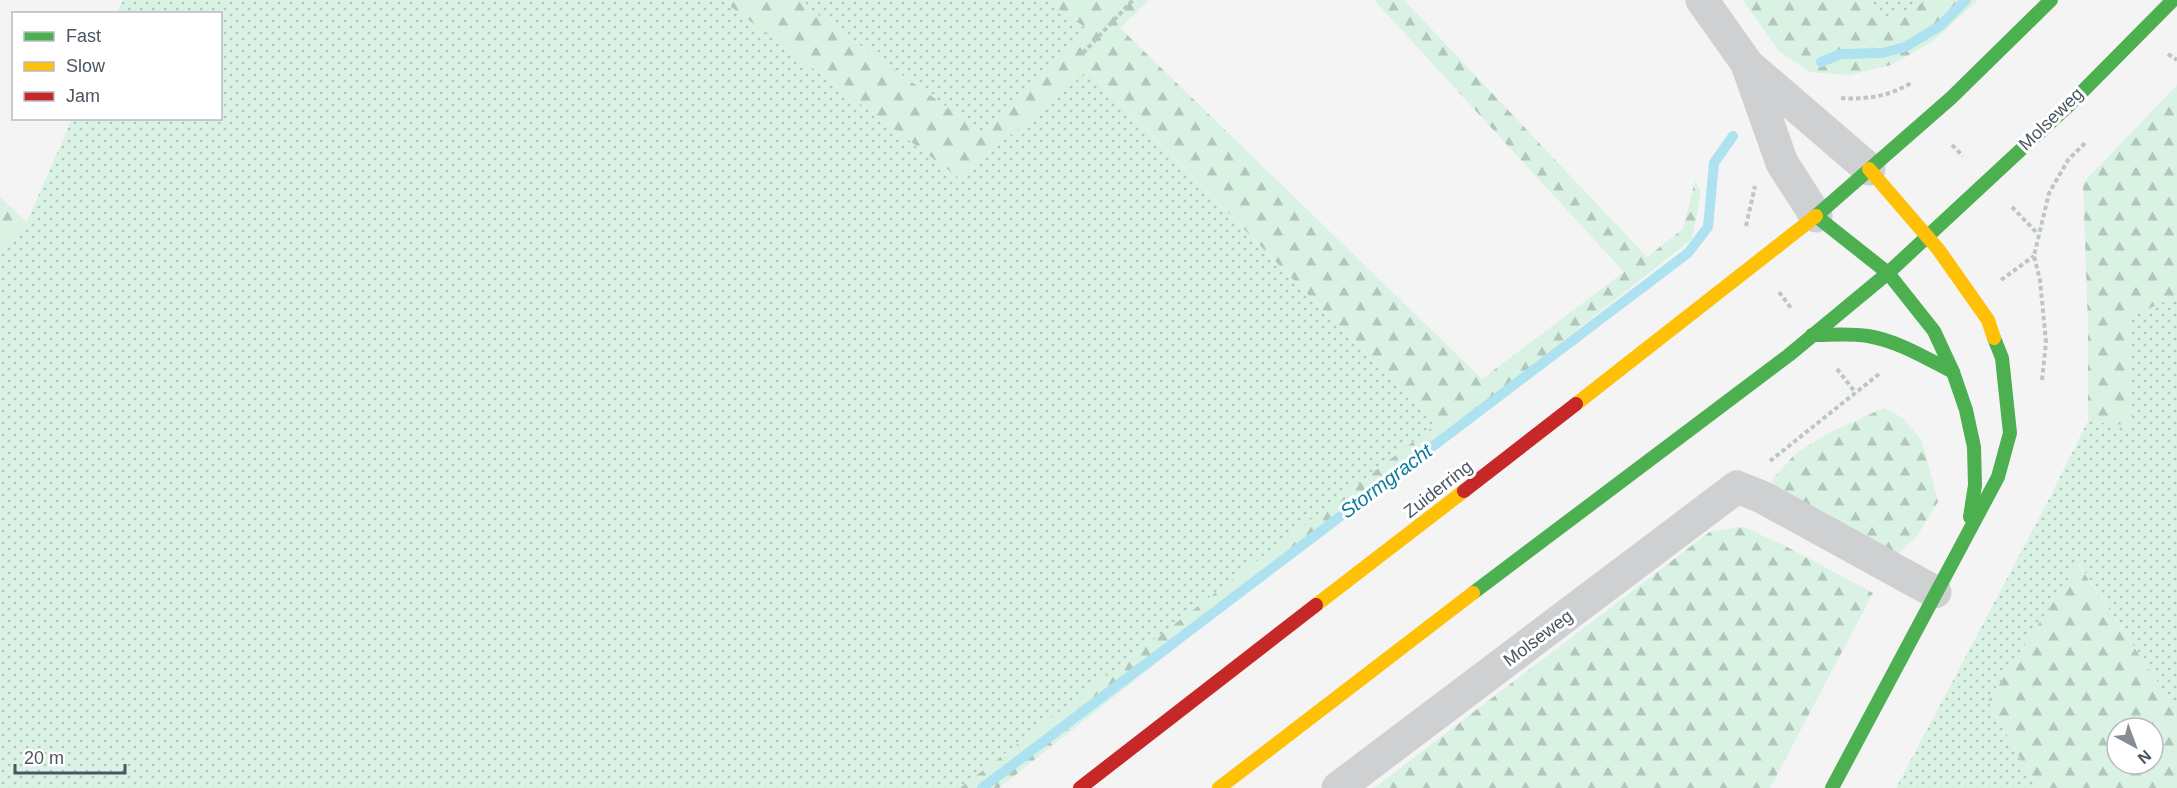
<svg xmlns="http://www.w3.org/2000/svg" width="2177" height="788" font-family="Arial,sans-serif">
  <style>
    .grass { fill: url(#grass-dots) }
    .forest { fill: url(#forest-firs); fill-rule: evenodd }
    .lines { fill: none; stroke-linecap: round; stroke-linejoin: round }
    .stream { stroke: #aee2f0; stroke-width: 10 }
    .path { stroke: #bcc7c4; stroke-width: 4; stroke-dasharray: 4.5 3; stroke-linecap: butt }
    .street { stroke: #ced0d2; stroke-width: 33 }
    .fast { stroke: #4caf50; stroke-width: 14 }
    .slow { stroke: #ffc107; stroke-width: 14 }
    .jam { stroke: #c62828; stroke-width: 14 }
    .labels { text-anchor: middle; stroke-width: 6; stroke-linejoin: round; paint-order: stroke }
    .street-label { font-size: 18px; fill: #4a5661; stroke: #fff }
    .water-label { font-size: 20px; font-style: italic; fill: #0c7c9b; stroke: #fff }
  </style>
  <defs>
    <pattern id="grass-dots" width="8" height="8" patternUnits="userSpaceOnUse" patternTransform="scale(1.5)"><rect width="8" height="8" fill="#d9f2e3"/><path d="M2 2h.1M6 6h.1" fill="none" stroke="#b2c7bb" stroke-width="1.8" stroke-linecap="round"/></pattern>
    <pattern id="forest-firs" width="22" height="20" patternUnits="userSpaceOnUse" patternTransform="scale(1.5)"><rect width="22" height="20" fill="#d9f2e3"/><path d="M5 1l3.5 6h-7zM16 11l3.5 6h-7z" fill="#b2c7bb"/></pattern>
  </defs>
  <rect width="100%" height="100%" fill="#f4f4f4"/>
  <g class="grass">
    <path d="M123,0H722L959,178L1088,70L1435,425L960,788H0V250L27,222L72,119L220,118V14L117,13Z"/>
    <path d="M797,0H1046L1087,28L983,133Z"/>
    <path d="M1871,0H1929L1886,20Z"/>
    <path d="M2177,296V711L2079,564L1988,701L2037,788H1896L2045,507L2088,421L2132,426L2130,316Z"/>
  </g>
  <g class="forest">
    <path d="M722,0H797L983,133L1086,28L1046,0H1149L1120,28L1482,379L1624,272L1374,0H1404L1647,257L1683,229L1695,181L1701,192L1692,239L999,788H960L1435,425L1089,70L959,178Z"/>
    <path d="M1743,0H1871L1886,20L1929,0H1978L1932,42L1891,65L1849,75L1810,72L1779,51Z"/>
    <path d="M2177,85V296L2130,317L2132,426L2088,421V324L2083,183Z"/>
    <path d="M0,197L27,222L0,250Z"/>
    <path d="M1884,408L1903,418L1922,441L1938,502L1917,536L1896,556L1784,499L1771,481L1795,454L1831,432Z"/>
    <path d="M1744,527L1789,548L1873,593L1770,788H1374L1711,531Z"/>
    <path d="M2078,564L2177,711V788H2037L1988,701ZM2117,728H2153V764H2117Z"/>
  </g>
  <g class="lines">
    <g class="stream">
      <path d="M1821,62L1841,54L1882,53L1905,47L1940,26L1966,0"/>
      <path d="M982,788L1688,253L1708,227L1714,163L1733,136"/>
    </g>
    <g class="path">
      <path d="M1083,53L1133,0"/>
      <path d="M2168,54L2177,60"/>
      <path d="M1841,98C1865,100 1890,96 1911,83"/>
      <path d="M1952,145L1963,156"/>
      <path d="M2012,207L2038,234"/>
      <path d="M1746,226L1755,186"/>
      <path d="M2001,280L2034,256"/>
      <path d="M1779,292L1791,308"/>
      <path d="M1837,369L1855,392"/>
      <path d="M2042,380L2046,342L2040,280L2034,256L2049,193L2068,160L2086,142"/>
      <path d="M1770,461L1879,374"/>
    </g>
    <g class="street">
      <path d="M1702,0L1748,65L1869,169"/>
      <path d="M1748,67L1782,163L1816,216"/>
      <path d="M1338,788L1737,487L1762,497L1935,592"/>
    </g>
    <g class="fast">
      <path d="M1816,216L1888,273L1934,331L1953,372L1966,410L1974,447L1975,485L1970,517"/>
      <path d="M1816,216L1951,98L2051,0"/>
      <path d="M1888,273L2069,105L2173,0"/>
      <path d="M1812,335C1830,335 1849,333 1868,336C1898,341 1926,358 1953,372"/>
      <path d="M1473,593L1789,355L1888,273"/>
      <path d="M1832,788L1998,477L2010,433L2002,358L1994,338"/>
    </g>
    <g class="slow">
      <path d="M1869,169L1938,249L1988,320L1994,338"/>
      <path d="M1576,404L1816,216"/>
      <path d="M1316,605L1464,491"/>
      <path d="M1219,788L1473,593"/>
    </g>
    <g class="jam">
      <path d="M1464,491L1576,404"/>
      <path d="M1080,788L1316,605"/>
    </g>
  </g>
  <g class="labels">
    <g class="street-label">
      <text transform="translate(2051 119) rotate(-44)" y="6">Molseweg</text>
      <text transform="translate(1438 489) rotate(-38)" y="6">Zuiderring</text>
      <text transform="translate(1538 638) rotate(-37)" y="6">Molseweg</text>
    </g>
    <g class="water-label">
      <text transform="translate(1386 481) rotate(-37)" y="7">Stormgracht</text>
    </g>
  </g>
  <rect x="12" y="12" width="210" height="108" fill="#ffffff" stroke="#b7bbc0" stroke-width="1.5"/>
  <rect x="24" y="32" width="30" height="9" fill="#4caf50" stroke="#b7bbc0" stroke-width="1.5"/>
  <text x="66" y="42" font-size="18" fill="#4a5661">Fast</text>
  <rect x="24" y="62" width="30" height="9" fill="#ffc107" stroke="#b7bbc0" stroke-width="1.5"/>
  <text x="66" y="72" font-size="18" fill="#4a5661">Slow</text>
  <rect x="24" y="92" width="30" height="9" fill="#c62828" stroke="#b7bbc0" stroke-width="1.5"/>
  <text x="66" y="102" font-size="18" fill="#4a5661">Jam</text>
  <g transform="translate(2135 746) rotate(139)"><circle r="28" fill="#ffffff" stroke="#b7bbc0" stroke-width="1.5"/>
  <path d="M0-4.5L10 22L0 15L-10 22Z" fill="#868d94"/>
  <text y="-9" font-size="16" font-weight="bold" text-anchor="middle" fill="#4a5661">N</text>
  </g>
  <path d="M15 764v9h110v-9" fill="none" stroke="#4a5661" stroke-width="3"/>
  <text x="24" y="764" font-size="18" fill="#4a5661" stroke="#ffffff" stroke-width="4.5" paint-order="stroke">20 m</text>
</svg>
